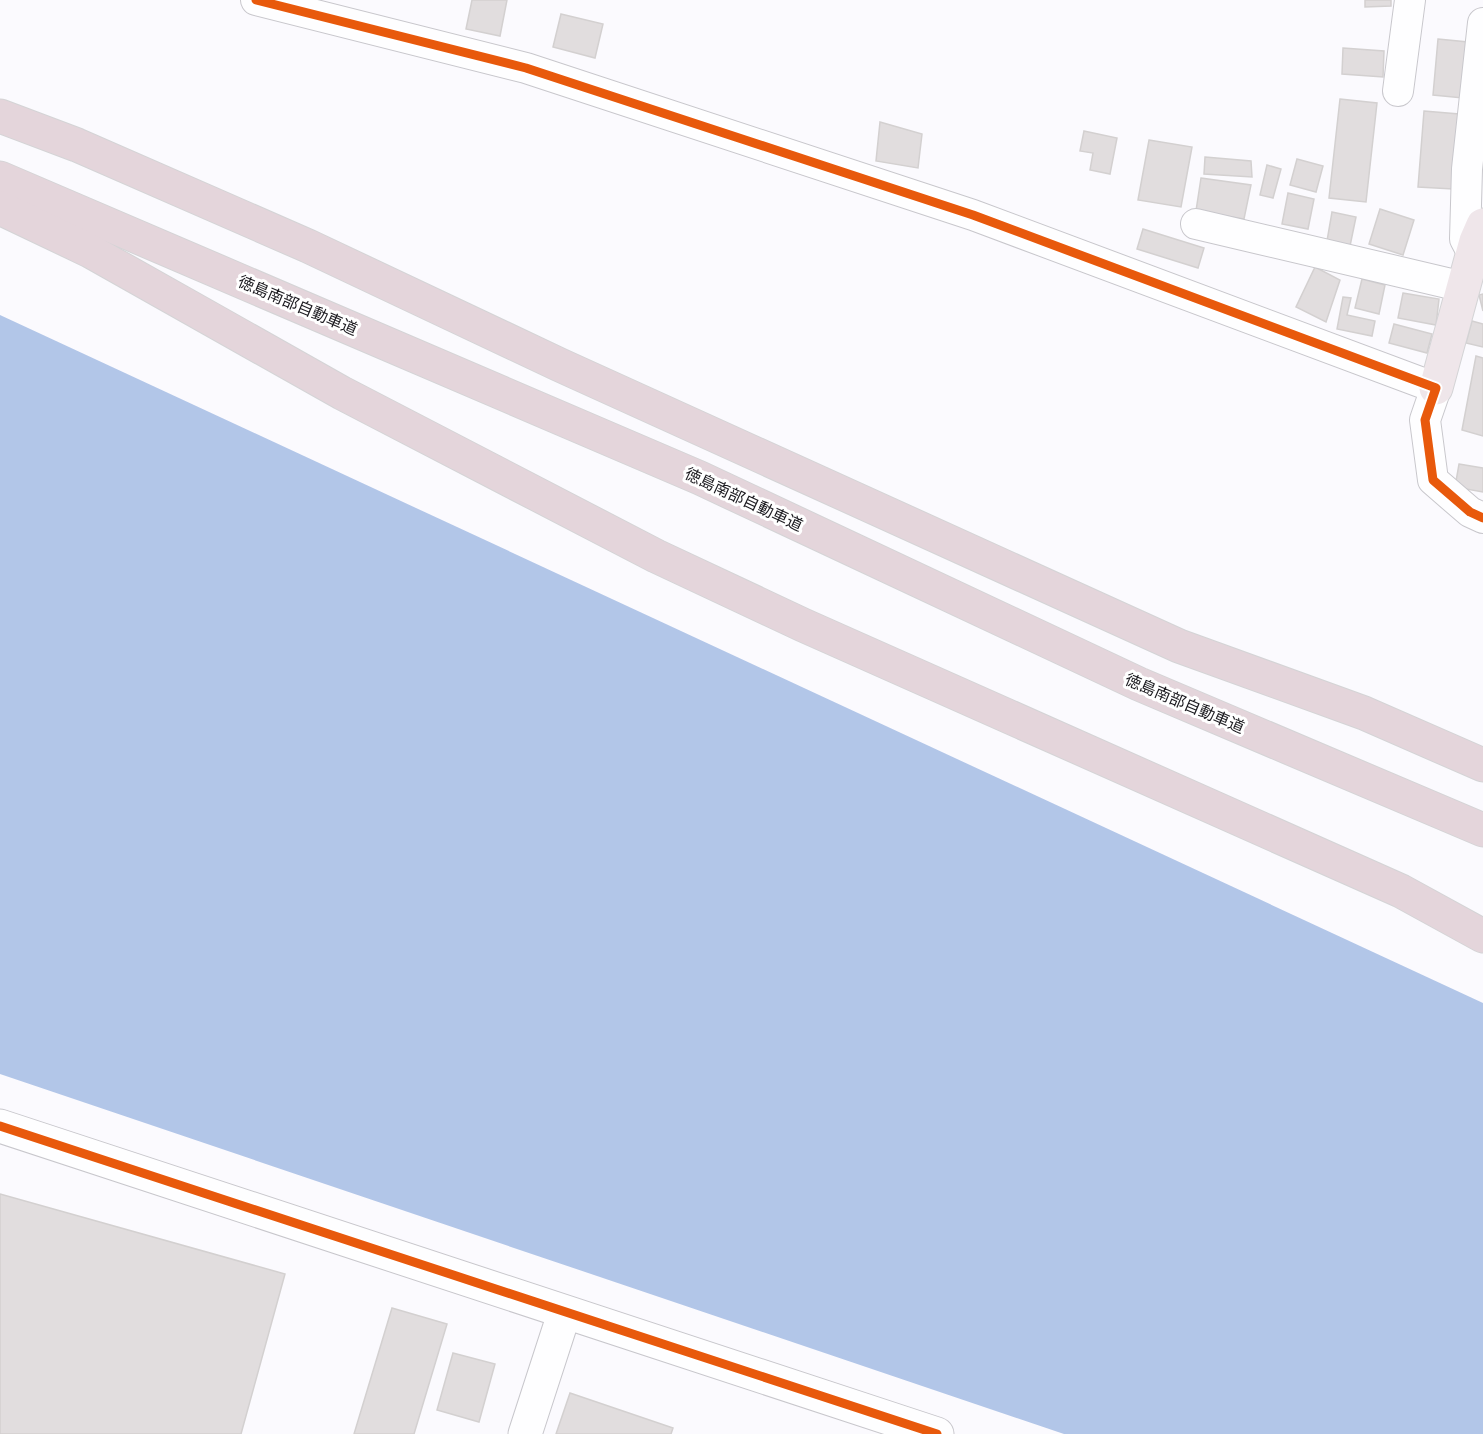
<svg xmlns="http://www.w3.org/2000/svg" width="1483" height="1434" font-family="Poppins,'Noto Sans JP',sans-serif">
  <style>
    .water { fill: #b2c6e8 }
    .building { fill: #e1ddde; stroke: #d3d0d0; stroke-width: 1.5 }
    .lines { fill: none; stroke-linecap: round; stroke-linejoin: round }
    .street-casing { stroke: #c8c7cc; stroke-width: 32 }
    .secondary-casing { stroke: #c8c7cc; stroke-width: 35 }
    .primary-casing { stroke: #d4d4d6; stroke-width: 35 }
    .highway-casing { stroke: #d4d4d6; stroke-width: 35 }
    .street { stroke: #fefeff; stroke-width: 30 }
    .secondary { stroke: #fefeff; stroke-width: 33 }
    .primary { stroke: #efe6ea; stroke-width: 33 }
    .highway { stroke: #e4d5db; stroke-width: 33 }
    .cycleway-casing { stroke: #fff; stroke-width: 13 }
    .cycleway { stroke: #e8590c; stroke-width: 9 }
    .labels { text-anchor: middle; stroke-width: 6; stroke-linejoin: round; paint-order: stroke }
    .street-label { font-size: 16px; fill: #1a191e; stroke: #fff }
  </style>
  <rect width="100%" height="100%" fill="#fbfafe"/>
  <path class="water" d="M0,315L1483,1003V1434H1064L0,1074Z"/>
  <g class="building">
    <path d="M472,0H507L500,36L466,29Z"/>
    <path d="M1365,0H1391V6L1365,7Z"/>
    <path d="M561,14L603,24L595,58L553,47Z"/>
    <path d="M1438,39L1468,42L1463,98L1433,95Z"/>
    <path d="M1343,48L1384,51L1383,77L1342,74Z"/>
    <path d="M1340,99L1377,103L1366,202L1329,198Z"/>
    <path d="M1424,111L1459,114L1453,189L1418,187Z"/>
    <path d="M880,122L922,134L918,168L876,161Z"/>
    <path d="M1084,131L1117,138L1110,174L1090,170L1093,153L1080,151Z"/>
    <path d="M1149,140L1192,147L1181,207L1138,200Z"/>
    <path d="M1205,157L1251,161L1252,177L1204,174Z"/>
    <path d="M1297,159L1323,166L1316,192L1290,185Z"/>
    <path d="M1267,165L1281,169L1273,198L1260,195Z"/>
    <path d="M1201,178L1251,185L1244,219L1196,211Z"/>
    <path d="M1288,193L1314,199L1308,229L1282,224Z"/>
    <path d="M1380,209L1414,220L1403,255L1369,244Z"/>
    <path d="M1332,212L1356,217L1350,246L1327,241Z"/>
    <path d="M1143,229L1204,248L1198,268L1137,249Z"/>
    <path d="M1315,267L1340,280L1326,322L1296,307Z"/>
    <path d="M1362,279L1385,285L1379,314L1355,308Z"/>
    <path d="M1403,293L1439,299L1436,325L1398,318Z"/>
    <path d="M1483,294V311L1479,295Z"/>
    <path d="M1343,297L1351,298L1347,315L1375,321L1372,336L1337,329Z"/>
    <path d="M1472,321L1483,324V347L1466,343Z"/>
    <path d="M1394,324L1432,334L1427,353L1389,343Z"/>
    <path d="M1476,356L1483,358V436L1462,430Z"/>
    <path d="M1459,464L1483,468V492L1455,487Z"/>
    <path d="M0,1194L285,1274L241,1434H0Z"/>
    <path d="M392,1308L447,1324L414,1434H354Z"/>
    <path d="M453,1353L495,1364L479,1422L437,1410Z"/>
    <path d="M570,1393L673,1428L671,1434H556Z"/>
  </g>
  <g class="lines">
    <defs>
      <g id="street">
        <path d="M256,0L526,68L973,215L1436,388L1425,420L1433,480L1470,512L1483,518"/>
        <path d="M1398,91L1410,0"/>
        <path d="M1196,224L1464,287"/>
        <path d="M1473,254L1465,239L1467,169L1483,23"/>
      </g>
      <g id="secondary">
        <path d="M0,1126L937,1434"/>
        <path d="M525,1434L563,1317"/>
      </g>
      <path id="primary" d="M1436,388L1476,241L1483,225"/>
      <g id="highway">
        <path d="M0,116L77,145L308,246L560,365L1179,646L1364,713L1483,765"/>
        <path d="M0,178L700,478L1139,684L1483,830"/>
        <path d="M0,208L90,251L342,393L656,556L803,625L1401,891L1483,936"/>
      </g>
    </defs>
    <use href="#street" class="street-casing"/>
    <use href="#secondary" class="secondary-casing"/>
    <use href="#primary" class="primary-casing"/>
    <use href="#highway" class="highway-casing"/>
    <use href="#street" class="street"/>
    <use href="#secondary" class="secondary"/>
    <use href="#primary" class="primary"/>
    <use href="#highway" class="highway"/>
    <defs>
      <g id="cycleway">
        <path d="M256,0L526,68L973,215L1436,388L1425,420L1433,480L1470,512L1483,518"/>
        <path d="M0,1126L937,1434"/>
      </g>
    </defs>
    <use href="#cycleway" class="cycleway-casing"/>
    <use href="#cycleway" class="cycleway"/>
  </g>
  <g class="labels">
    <g class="street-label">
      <text transform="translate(298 305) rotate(23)" y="6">徳島南部自動車道</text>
      <text transform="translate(744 499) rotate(25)" y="6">徳島南部自動車道</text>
      <text transform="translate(1185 703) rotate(23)" y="6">徳島南部自動車道</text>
    </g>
  </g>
</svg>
